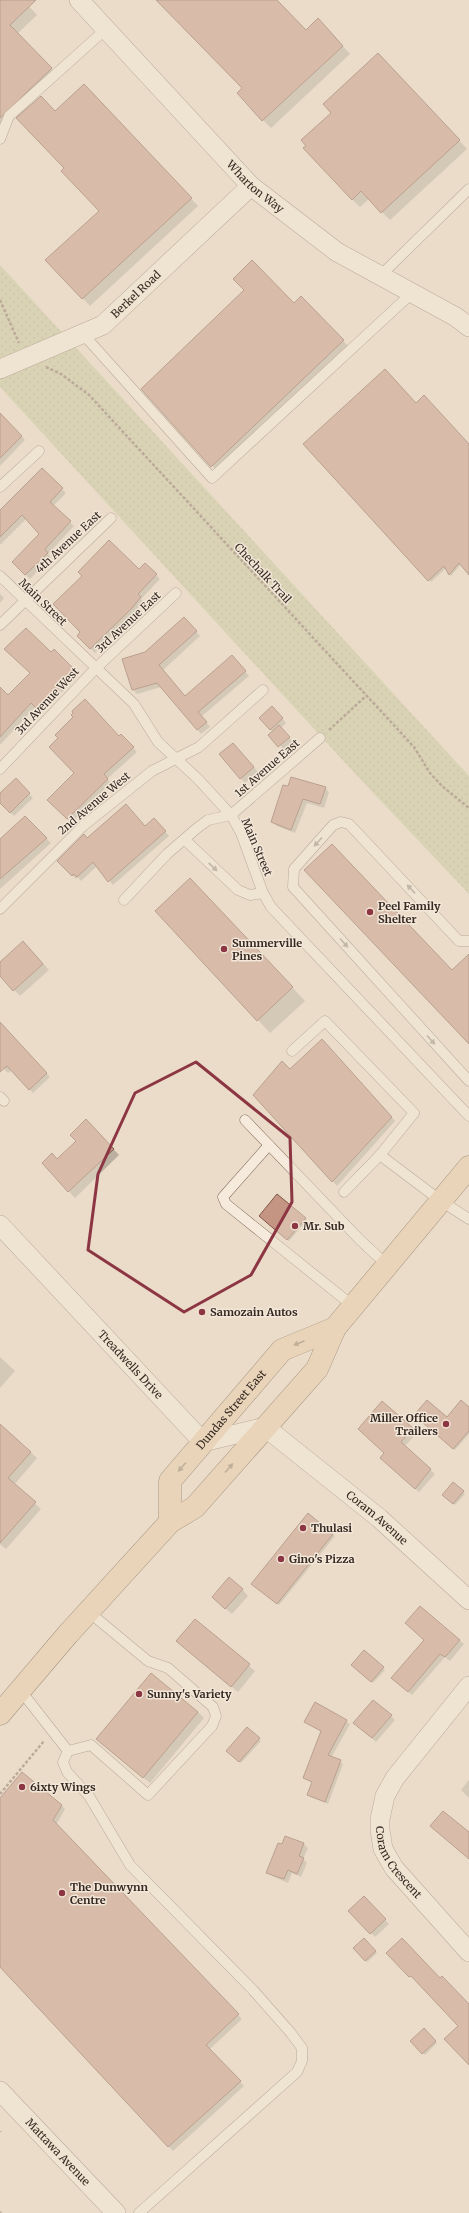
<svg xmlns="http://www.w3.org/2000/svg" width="469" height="2213" font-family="Merriweather,serif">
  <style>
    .grass { fill: url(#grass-dots) }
    .shadow { fill: #0003 }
    .building { fill: #c49583; stroke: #815748 }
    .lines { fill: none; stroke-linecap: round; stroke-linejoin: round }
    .service-casing { stroke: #846e60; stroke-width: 11 }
    .minor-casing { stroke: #846e60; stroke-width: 20 }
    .primary-casing { stroke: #533e33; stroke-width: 23 }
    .path { stroke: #846e60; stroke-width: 2.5; stroke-dasharray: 3 2; stroke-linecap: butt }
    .service { stroke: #f5eadc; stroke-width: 10 }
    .minor { stroke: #f5eadc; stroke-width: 19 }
    .primary { stroke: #e8caa6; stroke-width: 22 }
    .oneway { fill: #968a7f }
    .oneway2 { fill: #8f7a64 }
    .marked { fill: none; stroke: #8d3643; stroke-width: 3; stroke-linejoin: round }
    .poi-dot { fill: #8d3643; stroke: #f2e7d8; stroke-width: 1.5 }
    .labels { text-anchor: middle; stroke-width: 3; stroke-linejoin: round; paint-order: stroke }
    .street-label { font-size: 11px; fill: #362922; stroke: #f2e7d8 }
    .poi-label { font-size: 11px; font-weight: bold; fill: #362922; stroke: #f2e7d8; text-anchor: start }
  </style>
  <defs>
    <pattern id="grass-dots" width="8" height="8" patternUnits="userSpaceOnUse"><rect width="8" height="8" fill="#c7c69e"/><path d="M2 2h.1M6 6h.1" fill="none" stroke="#acaa88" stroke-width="1.8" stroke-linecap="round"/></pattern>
  </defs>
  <rect width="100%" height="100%" fill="#eadcc9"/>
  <path class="grass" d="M0,265L469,776V894L361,780L0,387Z"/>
  <g class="shadow">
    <path d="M0,0H23L37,15L17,34L59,77L23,111L25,112H56L92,92L198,206L90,306L47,260L100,211L66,168L16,117L0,133Z"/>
    <path d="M157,0H275L306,31L326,27L350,54L271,128L263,120L244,88Z"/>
    <path d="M386,62L467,149L390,220L369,199L360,207L352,199Z"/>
    <path d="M301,297L351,349L220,474L142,389L294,304Z"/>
    <path d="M416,404L469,445V573L461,564L451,576L446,568L431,582L304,444Z"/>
    <path d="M0,414L25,440L0,466Z"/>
    <path d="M42,470L66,493L53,506L74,526L48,554L51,557L30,579L13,562L41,534L26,519L0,545V512Z"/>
    <path d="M145,564L160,579L141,599L144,602L95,653L78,636Z"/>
    <path d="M0,594L4,598L0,603Z"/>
    <path d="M188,622L200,636L163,670L185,697L236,661L249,676L202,716L210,727L201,734L161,687L137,694L133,690L146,653Z"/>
    <path d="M54,650L77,674L74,676L76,678L42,712L36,706L0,745V688L8,696Z"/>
    <path d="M276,711L286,723L281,728L293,742L283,750L273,732L260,718Z"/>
    <path d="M119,737L125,739L137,752L107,779L111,783L71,823L49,800Z"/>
    <path d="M237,748L258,772L245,783L220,755Z"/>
    <path d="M16,780L33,798L14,816L0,802V795Z"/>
    <path d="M284,786L325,788L329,792L324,808L307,803L295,833L277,826L272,822Z"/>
    <path d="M25,818L51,843L0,889V841Z"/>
    <path d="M154,819L169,836L113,885L97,866L81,881L78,877L76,879L59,861L87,839L145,827Z"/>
    <path d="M190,879L305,1001L270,1033L258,1020Z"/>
    <path d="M29,948L49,970L20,996L0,975V963Z"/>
    <path d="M0,1023L50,1077L33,1093L12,1070L8,1073L0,1065Z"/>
    <path d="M326,1044L395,1121L337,1186L255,1095Z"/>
    <path d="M92,1126L119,1155L75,1198L43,1163L58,1160Z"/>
    <path d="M277,1195L307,1220L289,1241L260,1216Z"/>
    <path d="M0,1357L15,1371L0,1388Z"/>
    <path d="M382,1403L417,1433L404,1447L435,1474L419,1492L385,1462Z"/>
    <path d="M469,1407V1434L455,1450L415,1415L447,1418Z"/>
    <path d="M0,1425L37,1458L14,1485L41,1509L6,1549L0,1544Z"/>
    <path d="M453,1483L465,1494L455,1505L443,1495Z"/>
    <path d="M308,1514L335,1536L279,1605L254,1585Z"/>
    <path d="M242,1589L248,1596L232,1614L219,1603Z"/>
    <path d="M420,1607L464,1644L450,1661L445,1657L412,1695L397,1682L425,1640Z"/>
    <path d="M195,1620L255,1671L238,1692L183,1647Z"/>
    <path d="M364,1652L385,1670L373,1683L352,1665Z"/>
    <path d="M316,1704L350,1724L331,1758L343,1764L328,1804L308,1795L313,1783L304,1778L322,1732L305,1722Z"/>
    <path d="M198,1712L204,1718L150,1783L97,1739Z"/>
    <path d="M391,1716L395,1720L376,1742L359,1727Z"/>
    <path d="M247,1729L261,1741L241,1763L227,1751Z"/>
    <path d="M469,1780V1798L461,1790Z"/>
    <path d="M0,1800L61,1805L65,1809L56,1825L242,2019L210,2049L244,2086L173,2151L0,1966Z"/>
    <path d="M304,1844L308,1848L303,1859L307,1863L301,1877L292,1873L288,1883L272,1876L268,1872Z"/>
    <path d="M364,1897L389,1924L375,1937L350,1911Z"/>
    <path d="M364,1939L377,1953L367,1962L354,1948Z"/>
    <path d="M424,2030L437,2043L425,2055L412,2041Z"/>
  </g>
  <g class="building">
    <path d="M0,0H36L10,25L52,68L0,118Z"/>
    <path d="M156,0H277L306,30L318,18L343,46L262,121L237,93L242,88Z"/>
    <path d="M378,53L460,140L381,213L361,191L352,200L303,148L306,146L301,140L331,113L323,104Z"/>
    <path d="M84,84L192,198L82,299L45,260L99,211L61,171L64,168L16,118L41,96L55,111Z"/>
    <path d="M252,260L294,303L301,296L344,340L211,467L141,389L244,290L233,279Z"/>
    <path d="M385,369L416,403L424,395L469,444V575L459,563L449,575L444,566L428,581L303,444Z"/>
    <path d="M0,413L22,436L0,458Z"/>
    <path d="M42,468L63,488L50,502L71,521L45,549L48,553L25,575L12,562L39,534L22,515L0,537V510Z"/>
    <path d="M109,540L139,569L145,563L157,574L138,594L141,597L132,608L90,649L77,636L80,632L53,604L82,576L78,572Z"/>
    <path d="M184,617L197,631L159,665L185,696L232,655L246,671L198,712L207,722L197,730L157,683L132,690L122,659L145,652Z"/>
    <path d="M26,628L51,652L54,649L74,669L68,675L73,674L37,709L31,703L0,737V687L8,695L30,673L4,649Z"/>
    <path d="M85,699L119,736L121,734L134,747L104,774L108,779L67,819L47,800L74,773L49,747L58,738L55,735L73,717L71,715L73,713L72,711Z"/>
    <path d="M272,706L283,718L270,730L259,718Z"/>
    <path d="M279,725L290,737L278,747L268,735Z"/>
    <path d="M233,743L254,767L240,779L219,754Z"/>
    <path d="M291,777L326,787L320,804L303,799L291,830L271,822L283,785L288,786Z"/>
    <path d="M16,778L30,793L10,813L0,803V793Z"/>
    <path d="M126,804L145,826L154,818L166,831L108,882L93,862L77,877L73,874L72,876L57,861L84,834L87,838Z"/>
    <path d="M25,816L47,838L0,879V839Z"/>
    <path d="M332,844L452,970L469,954V1044L304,870Z"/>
    <path d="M190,878L293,987L257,1021L155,911Z"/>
    <path d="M23,941L43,964L13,991L0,976V962Z"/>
    <path d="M0,1022L47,1073L29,1090L7,1066L0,1072Z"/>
    <path d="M322,1039L392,1117L332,1182L253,1095L282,1061L290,1069Z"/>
    <path d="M86,1119L114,1149L68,1192L42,1163L52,1153L57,1159L76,1141L70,1135Z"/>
    <path d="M277,1194L306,1218L287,1240L259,1216Z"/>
    <path d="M427,1400L447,1417L461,1400L469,1407V1431L453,1449L414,1415Z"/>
    <path d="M382,1401L413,1428L401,1442L431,1469L415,1489L380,1458L384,1453L358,1429Z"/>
    <path d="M0,1424L31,1452L8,1478L36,1502L0,1543Z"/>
    <path d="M453,1482L464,1491L453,1504L442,1495Z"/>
    <path d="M308,1513L333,1534L277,1604L251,1584Z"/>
    <path d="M229,1577L243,1589L225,1609L212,1597Z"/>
    <path d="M420,1606L460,1640L445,1657L440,1654L408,1692L391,1678L424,1640L405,1623Z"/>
    <path d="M195,1619L250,1664L231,1687L176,1641Z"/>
    <path d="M364,1650L384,1667L371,1682L351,1665Z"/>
    <path d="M151,1673L198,1712L143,1778L96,1739Z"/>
    <path d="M373,1700L392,1715L372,1738L353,1723Z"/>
    <path d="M315,1702L347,1720L328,1755L341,1760L325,1802L307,1795L312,1782L303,1778L321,1731L304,1722Z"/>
    <path d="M247,1727L260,1738L239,1762L226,1751Z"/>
    <path d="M22,1772L62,1805L53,1820L239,2014L206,2045L241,2081L168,2147L0,1967V1798Z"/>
    <path d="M443,1811L469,1832V1859L430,1826Z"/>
    <path d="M285,1836L304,1843L299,1856L304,1858L297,1874L288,1870L284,1879L266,1873L278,1843L282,1844Z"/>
    <path d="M364,1896L386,1919L370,1934L348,1911Z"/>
    <path d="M364,1938L376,1951L365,1961L353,1948Z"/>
    <path d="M402,1938L440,1978L442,1976L469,2004V2065L444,2039L458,2026L411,1976L409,1977L386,1953Z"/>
    <path d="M424,2028L436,2041L422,2054L410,2041Z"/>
  </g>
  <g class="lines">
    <defs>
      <g id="service">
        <path d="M0,139L9,116L106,29"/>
        <path d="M380,276L469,189"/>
        <path d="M83,334L212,478L412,293"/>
        <path d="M0,487L39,451"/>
        <path d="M0,576L134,704L158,742L198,779L231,815L241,833L263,893L271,907L469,1116"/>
        <path d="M0,625L111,518"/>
        <path d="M0,769L96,668L176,593"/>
        <path d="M185,840L238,890L250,895L263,893"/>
        <path d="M124,900L167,854L196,829L208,820L231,815L320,738"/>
        <path d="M0,909L83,826L152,771L199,747L263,690"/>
        <path d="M469,941H459L349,824L341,822L333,825L294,869L293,887L469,1081"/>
        <path d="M292,1051L325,1021L414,1113L380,1155L441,1201L469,1219"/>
        <path d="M0,1097L4,1101"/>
        <path d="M245,1120L360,1240L387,1265"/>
        <path d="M269,1145L223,1197L226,1204L353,1306"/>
        <path d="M344,1192L380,1155"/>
        <path d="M90,1613L148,1661L168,1668L213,1707L216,1716L212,1726L148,1795L91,1745L68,1751L63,1762L67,1772L89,1796L130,1865L253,1990L290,2032L302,2048V2061L297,2072L139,2213"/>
        <path d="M21,1691L68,1751"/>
      </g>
      <g id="minor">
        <path id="s1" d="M79,0L251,186L337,252L456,317L469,327"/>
        <path id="s2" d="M0,369L103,325L251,186"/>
        <path id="s3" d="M0,1225L203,1442L265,1427L379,1518L469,1600"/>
        <path id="s4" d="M469,1686L395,1778L385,1796L380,1819V1830L383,1849L394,1868L469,1952"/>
        <path id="s5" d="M0,2091L116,2213"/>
      </g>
      <g id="primary">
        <path id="s6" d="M170,1522V1481L282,1350L335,1328"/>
        <path d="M0,1714L68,1634L170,1522L195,1507L317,1369L335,1328L469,1167"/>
      </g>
    </defs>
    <use href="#service" class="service-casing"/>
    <use href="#minor" class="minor-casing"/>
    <use href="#primary" class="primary-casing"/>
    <g class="path">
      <path d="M0,300L19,343"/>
      <path d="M46,367L61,374L89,395L414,747L430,773L442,786L469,808"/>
      <path d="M329,730L366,696"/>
      <path d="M0,1794L44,1741"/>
      <path d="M0,2132V2131"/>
      <path d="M0,2212L1,2213"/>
    </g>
    <use href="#service" class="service"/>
    <use href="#minor" class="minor"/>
    <use href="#primary" class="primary"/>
  </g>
  <defs><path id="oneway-solid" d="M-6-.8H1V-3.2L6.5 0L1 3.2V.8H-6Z"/></defs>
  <g class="oneway">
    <use href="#oneway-solid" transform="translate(318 842) rotate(132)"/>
    <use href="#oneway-solid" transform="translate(213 867) rotate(43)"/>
    <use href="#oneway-solid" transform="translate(411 889) rotate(-133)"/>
    <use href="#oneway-solid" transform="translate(344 943) rotate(48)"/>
    <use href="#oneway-solid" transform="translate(431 1040) rotate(48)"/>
  </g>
  <g class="oneway2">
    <use href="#oneway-solid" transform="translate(299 1343) rotate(157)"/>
    <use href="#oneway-solid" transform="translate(182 1467) rotate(131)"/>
    <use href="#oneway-solid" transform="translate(229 1468) rotate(-49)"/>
  </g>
  <path d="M0 0H469V2213H0ZM196,1062L290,1138L292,1202L251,1275L184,1312L88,1250L98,1174L135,1093Z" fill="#eadcc9" fill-opacity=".55" fill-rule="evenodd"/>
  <path class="marked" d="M196,1062L290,1138L292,1202L251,1275L184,1312L88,1250L98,1174L135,1093Z"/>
  <g class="poi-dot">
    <circle cx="370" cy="912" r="4"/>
    <circle cx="224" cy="949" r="4"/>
    <circle cx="295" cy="1226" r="4"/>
    <circle cx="202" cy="1312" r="4"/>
    <circle cx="446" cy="1424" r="4"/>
    <circle cx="303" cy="1528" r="4"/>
    <circle cx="281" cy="1559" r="4"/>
    <circle cx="139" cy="1694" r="4"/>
    <circle cx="22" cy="1787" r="4"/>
    <circle cx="62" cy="1893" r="4"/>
  </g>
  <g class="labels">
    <g class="street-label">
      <text dy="4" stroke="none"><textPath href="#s1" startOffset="257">Wharton Way</textPath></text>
      <text dy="4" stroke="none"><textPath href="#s2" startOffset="157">Berkel Road</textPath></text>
      <text transform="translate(68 542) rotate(-43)" y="4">4th Avenue East</text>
      <text transform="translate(263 573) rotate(47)" y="4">Chechalk Trail</text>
      <text transform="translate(43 602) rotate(44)" y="4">Main Street</text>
      <text transform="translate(128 622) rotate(-43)" y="4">3rd Avenue East</text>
      <text transform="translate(47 701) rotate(-47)" y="4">3rd Avenue West</text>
      <text transform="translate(267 768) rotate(-41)" y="4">1st Avenue East</text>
      <text transform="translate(94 803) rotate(-40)" y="4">2nd Avenue West</text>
      <text transform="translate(257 847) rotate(67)" y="4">Main Street</text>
      <text dy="4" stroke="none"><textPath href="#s3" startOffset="191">Treadwells Drive</textPath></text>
      <text dy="4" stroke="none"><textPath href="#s6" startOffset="135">Dundas Street East</textPath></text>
      <text dy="4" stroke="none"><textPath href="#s3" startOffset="505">Coram Avenue</textPath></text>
      <text dy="4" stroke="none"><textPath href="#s4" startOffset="211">Coram Crescent</textPath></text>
      <text dy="4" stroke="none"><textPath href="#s5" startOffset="84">Mattawa Avenue</textPath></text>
    </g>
    <g class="poi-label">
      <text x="378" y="910">Peel Family<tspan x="378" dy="13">Shelter</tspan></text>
      <text x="232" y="947">Summerville<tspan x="232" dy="13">Pines</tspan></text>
      <text x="303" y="1230">Mr. Sub</text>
      <text x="210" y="1316">Samozain Autos</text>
      <text x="438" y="1422" text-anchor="end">Miller Office<tspan x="438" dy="13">Trailers</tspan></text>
      <text x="311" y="1532">Thulasi</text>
      <text x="289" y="1563">Gino's Pizza</text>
      <text x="147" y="1698">Sunny's Variety</text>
      <text x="30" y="1791">6ixty Wings</text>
      <text x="70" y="1891">The Dunwynn<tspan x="70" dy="13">Centre</tspan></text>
    </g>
  </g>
</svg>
